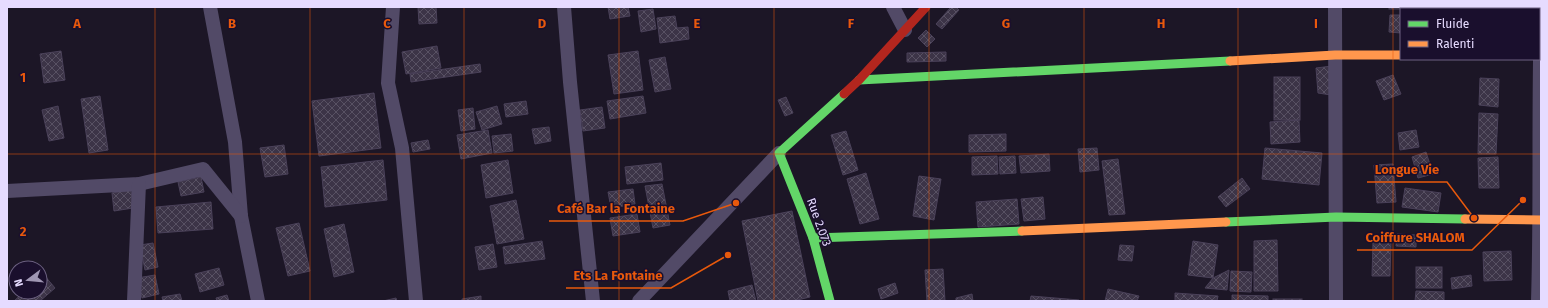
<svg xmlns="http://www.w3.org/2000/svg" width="1548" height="308" font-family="'Fira Sans',sans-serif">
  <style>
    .building { fill: url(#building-cross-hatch); stroke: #4a4159 }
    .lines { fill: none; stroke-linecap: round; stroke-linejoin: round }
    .street { stroke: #524a67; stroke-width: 14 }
    .fast { stroke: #63d668; stroke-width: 9 }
    .slow { stroke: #ff974d; stroke-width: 9 }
    .jam { stroke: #b3261e; stroke-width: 9 }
    .grid { fill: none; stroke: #e8590c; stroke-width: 1; stroke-opacity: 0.55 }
    .labels { text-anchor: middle; stroke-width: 3; stroke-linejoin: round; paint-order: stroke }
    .street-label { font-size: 12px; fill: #e6dbff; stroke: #1a0f2d }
    .grid-label { font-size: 13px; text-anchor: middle; font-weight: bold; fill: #e8590c; stroke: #1a0f2d; stroke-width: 3; stroke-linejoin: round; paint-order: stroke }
    .leader { fill: none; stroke: #e8590c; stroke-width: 1.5 }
    .callout-dot { fill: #e8590c; stroke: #1a0f2d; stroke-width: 1.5 }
    .callout-label { font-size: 13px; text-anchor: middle; font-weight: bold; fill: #e8590c; stroke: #1a0f2d; stroke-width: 3; stroke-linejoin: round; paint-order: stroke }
  </style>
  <defs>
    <pattern id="building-cross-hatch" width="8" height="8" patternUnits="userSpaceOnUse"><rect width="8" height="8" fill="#3c3447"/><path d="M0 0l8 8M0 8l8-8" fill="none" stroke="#585163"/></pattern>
  </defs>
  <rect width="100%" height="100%" fill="#1c1626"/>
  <g class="building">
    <path d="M418,7H436L437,23L419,24Z"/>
    <path d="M608,7H628L630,16L610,19Z"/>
    <path d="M951,7H956L959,10L942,29L936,24Z"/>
    <rect x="1389" y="7" width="36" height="2"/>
    <path d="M653,9L656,29L641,32L638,11Z"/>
    <path d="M1390,15H1401V33L1389,32Z"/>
    <path d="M675,16L677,28L688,27L689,39L660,43L657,18Z"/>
    <path d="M926,30L935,39L927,47L918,38Z"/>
    <path d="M437,46L441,68L406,74L402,52Z"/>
    <path d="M61,51L65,80L44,83L40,54Z"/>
    <path d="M638,51L643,90L614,94L608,55Z"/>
    <path d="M946,52V61L907,62V53Z"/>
    <path d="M665,57L671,89L655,92L649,60Z"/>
    <path d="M480,64L481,72L411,82L410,74Z"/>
    <path d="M1332,66L1331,95L1318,93L1316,68Z"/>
    <path d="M1393,75L1401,94L1384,100L1376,81Z"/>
    <rect x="1274" y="77" width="26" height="43"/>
    <path d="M1480,78L1499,79L1498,107L1479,105Z"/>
    <path d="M374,93L381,148L319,156L312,101Z"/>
    <path d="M100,96L108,150L89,153L81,99Z"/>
    <path d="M643,96L646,113L610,119L607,101Z"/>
    <path d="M786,97L793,113L785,116L778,100Z"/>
    <path d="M526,101L528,114L506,117L504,104Z"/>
    <path d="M58,106L64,138L49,141L42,110Z"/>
    <path d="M497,106L502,124L482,130L476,112Z"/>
    <path d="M602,107L605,128L583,131L580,110Z"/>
    <path d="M473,108L475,129L461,131L458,110Z"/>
    <path d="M1479,113L1498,114L1496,154H1478Z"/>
    <path d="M1299,120L1300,142L1271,144L1270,122Z"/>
    <path d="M549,127L551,141L535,144L532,129Z"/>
    <path d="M488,130L492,153L461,159L457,135Z"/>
    <path d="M1416,130L1419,147L1400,150L1398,133Z"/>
    <path d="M846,131L858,170L843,175L831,135Z"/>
    <path d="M511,134L513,151L494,153L492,136Z"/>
    <path d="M1006,134V151L969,152V135Z"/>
    <path d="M428,140L430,149L413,152L411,143Z"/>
    <path d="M284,145L288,174L265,177L260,148Z"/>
    <path d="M1097,148L1099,170L1080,172L1078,149Z"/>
    <path d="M1265,148L1322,153L1319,185L1262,179Z"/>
    <path d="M1426,152L1433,174L1418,178L1412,157Z"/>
    <path d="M1049,154L1050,171L1021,173L1019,156Z"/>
    <path d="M997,156L998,174L972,175V157Z"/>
    <path d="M1015,156L1016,173L1000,174L999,157Z"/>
    <path d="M1498,157L1499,188H1479L1478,158Z"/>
    <path d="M1118,159L1125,214L1109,215L1102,161Z"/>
    <path d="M383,160L387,200L325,207L321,167Z"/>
    <path d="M508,160L513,193L486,198L481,165Z"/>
    <path d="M661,163L663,180L627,184L625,167Z"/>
    <path d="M1393,164L1396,202L1377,203L1374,165Z"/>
    <path d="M866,173L879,219L860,224L847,179Z"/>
    <path d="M919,176L941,179L934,220L913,216Z"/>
    <path d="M201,177L204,192L181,196L178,182Z"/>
    <path d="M1242,178L1250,189L1226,207L1218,197Z"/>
    <path d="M662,184L670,225L653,228L645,186Z"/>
    <path d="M1405,188L1441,193L1438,212L1402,207Z"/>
    <path d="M633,189L635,204L611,208L608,192Z"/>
    <path d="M131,190L133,208L114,211L112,193Z"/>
    <path d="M1043,197L1045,219L1024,221L1021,199Z"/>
    <path d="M1017,199L1019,224L978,227L976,202Z"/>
    <path d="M516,200L524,239L497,244L490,206Z"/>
    <path d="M211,202L213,229L158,233L156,207Z"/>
    <path d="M792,211L810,297L793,301H758L742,221Z"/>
    <path d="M637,214L640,232L613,236L610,218Z"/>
    <path d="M299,223L310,271L288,276L276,228Z"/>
    <path d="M344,224L354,272L334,277L324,229Z"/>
    <path d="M1397,234L1416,235V247L1396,246Z"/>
    <path d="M1277,240L1278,291H1254V241Z"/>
    <path d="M542,241L545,259L505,264L503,247Z"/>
    <path d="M1193,241L1218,245L1213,278L1188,275Z"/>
    <path d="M1373,242L1391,243L1390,276H1372Z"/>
    <path d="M153,243L158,267L145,270L140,245Z"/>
    <path d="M493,244L497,267L479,270L475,247Z"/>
    <path d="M1120,245L1134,246L1132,261L1118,260Z"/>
    <path d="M1511,251L1512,280L1484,281L1483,252Z"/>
    <rect x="1416" y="267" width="26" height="21"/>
    <path d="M219,268L224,285L200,292L195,274Z"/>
    <path d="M943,269L945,301H927L925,270Z"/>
    <path d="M1229,270L1227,290L1205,288L1213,278Z"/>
    <path d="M1231,271L1252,272L1251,292L1230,291Z"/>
    <path d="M44,275L55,288L40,301H14L24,292H40V278Z"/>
    <path d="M155,275L159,294L142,298L137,278Z"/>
    <path d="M1471,275L1472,286L1452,289L1451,278Z"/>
    <path d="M895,283L898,293L881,299L878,289Z"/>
    <path d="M752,285L756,301H730L728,291Z"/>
    <path d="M1108,289L1139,296L1137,301H1105Z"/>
    <path d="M1416,291L1444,292V301H1415Z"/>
    <path d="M1175,293L1218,296L1217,301H1175Z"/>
    <path d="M180,294L182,301H163L162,297Z"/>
    <path d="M972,294L973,301H956V298Z"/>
    <path d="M227,295L229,301H217L216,298Z"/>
    <path d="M1232,295L1268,296V301H1232Z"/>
    <path d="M481,296V301H462V299Z"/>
    <path d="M1031,296L1079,300V301H1030Z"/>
    <path d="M396,298L397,301H383Z"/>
    <rect x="1273" y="299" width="29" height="2"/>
  </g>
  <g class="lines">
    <g class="street">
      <path d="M210,7L235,142L241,216L258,301"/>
      <path d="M393,7L388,83L402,148L416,301"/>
      <path d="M564,7L570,82L593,301"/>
      <path d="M893,7L905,30"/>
      <path d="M1335,7L1336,301"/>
      <path d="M7,191L139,184L203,169L241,216"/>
      <path d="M134,301L139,184"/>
      <path d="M639,301L779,153"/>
      <path d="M1538,301C1541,205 1538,108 1541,12"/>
    </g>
    <g class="fast">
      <path d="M859,80L1230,61"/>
      <path d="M1226,222L1336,217L1465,219"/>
      <path d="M813,238L1022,231"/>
      <path d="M830,301L813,238L779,153L844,94"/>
    </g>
    <g class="slow">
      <path d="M1230,61L1335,55H1401"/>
      <path d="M1465,219L1541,220"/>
      <path d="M1022,231L1226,222"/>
    </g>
    <path class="jam" d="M844,94L859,80L926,7"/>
  </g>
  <path class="grid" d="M155,7V301M310,7V301M464,7V301M619,7V301M774,7V301M929,7V301M1084,7V301M1238,7V301M1393,7V301M7,154H1541"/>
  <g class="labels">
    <g class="street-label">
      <text transform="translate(819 222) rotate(70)" y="4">Rue 2.073</text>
    </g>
  </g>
  <g class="grid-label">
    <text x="77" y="28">A</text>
    <text x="232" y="28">B</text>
    <text x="387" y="28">C</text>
    <text x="542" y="28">D</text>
    <text x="697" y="28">E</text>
    <text x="851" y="28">F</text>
    <text x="1006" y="28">G</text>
    <text x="1161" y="28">H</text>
    <text x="1316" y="28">I</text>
    <text x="23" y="82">1</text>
    <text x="23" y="236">2</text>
  </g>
  <path class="leader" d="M1474 218L1447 182H1367M736 203L683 221H549M1523 200L1472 250H1357M728 255L671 288H566"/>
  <g class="callout-dot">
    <circle cx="1474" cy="218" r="4"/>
    <circle cx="736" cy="203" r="4"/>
    <circle cx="1523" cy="200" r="4"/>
    <circle cx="728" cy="255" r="4"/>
  </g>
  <g class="callout-label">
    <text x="1407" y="174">Longue Vie</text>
    <text x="616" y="213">Café Bar la Fontaine</text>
    <text x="1415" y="242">Coiffure SHALOM</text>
    <text x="618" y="280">Ets La Fontaine</text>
  </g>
  <rect width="1548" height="308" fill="none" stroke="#e6dbff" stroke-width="16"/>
  <rect x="1400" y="8" width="140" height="52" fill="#1a0f2d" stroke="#6c6181"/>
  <rect x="1408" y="21" width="20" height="6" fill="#63d668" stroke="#6c6181"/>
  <text x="1436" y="28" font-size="12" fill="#e6dbff">Fluide</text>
  <rect x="1408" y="41" width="20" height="6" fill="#ff974d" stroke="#6c6181"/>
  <text x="1436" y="48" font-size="12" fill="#e6dbff">Ralenti</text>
  <g transform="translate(28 280) rotate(254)"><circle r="19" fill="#1a0f2d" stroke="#6c6181"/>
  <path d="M0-3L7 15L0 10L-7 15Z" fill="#9f96b3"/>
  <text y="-6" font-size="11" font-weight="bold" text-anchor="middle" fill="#e6dbff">N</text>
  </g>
</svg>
